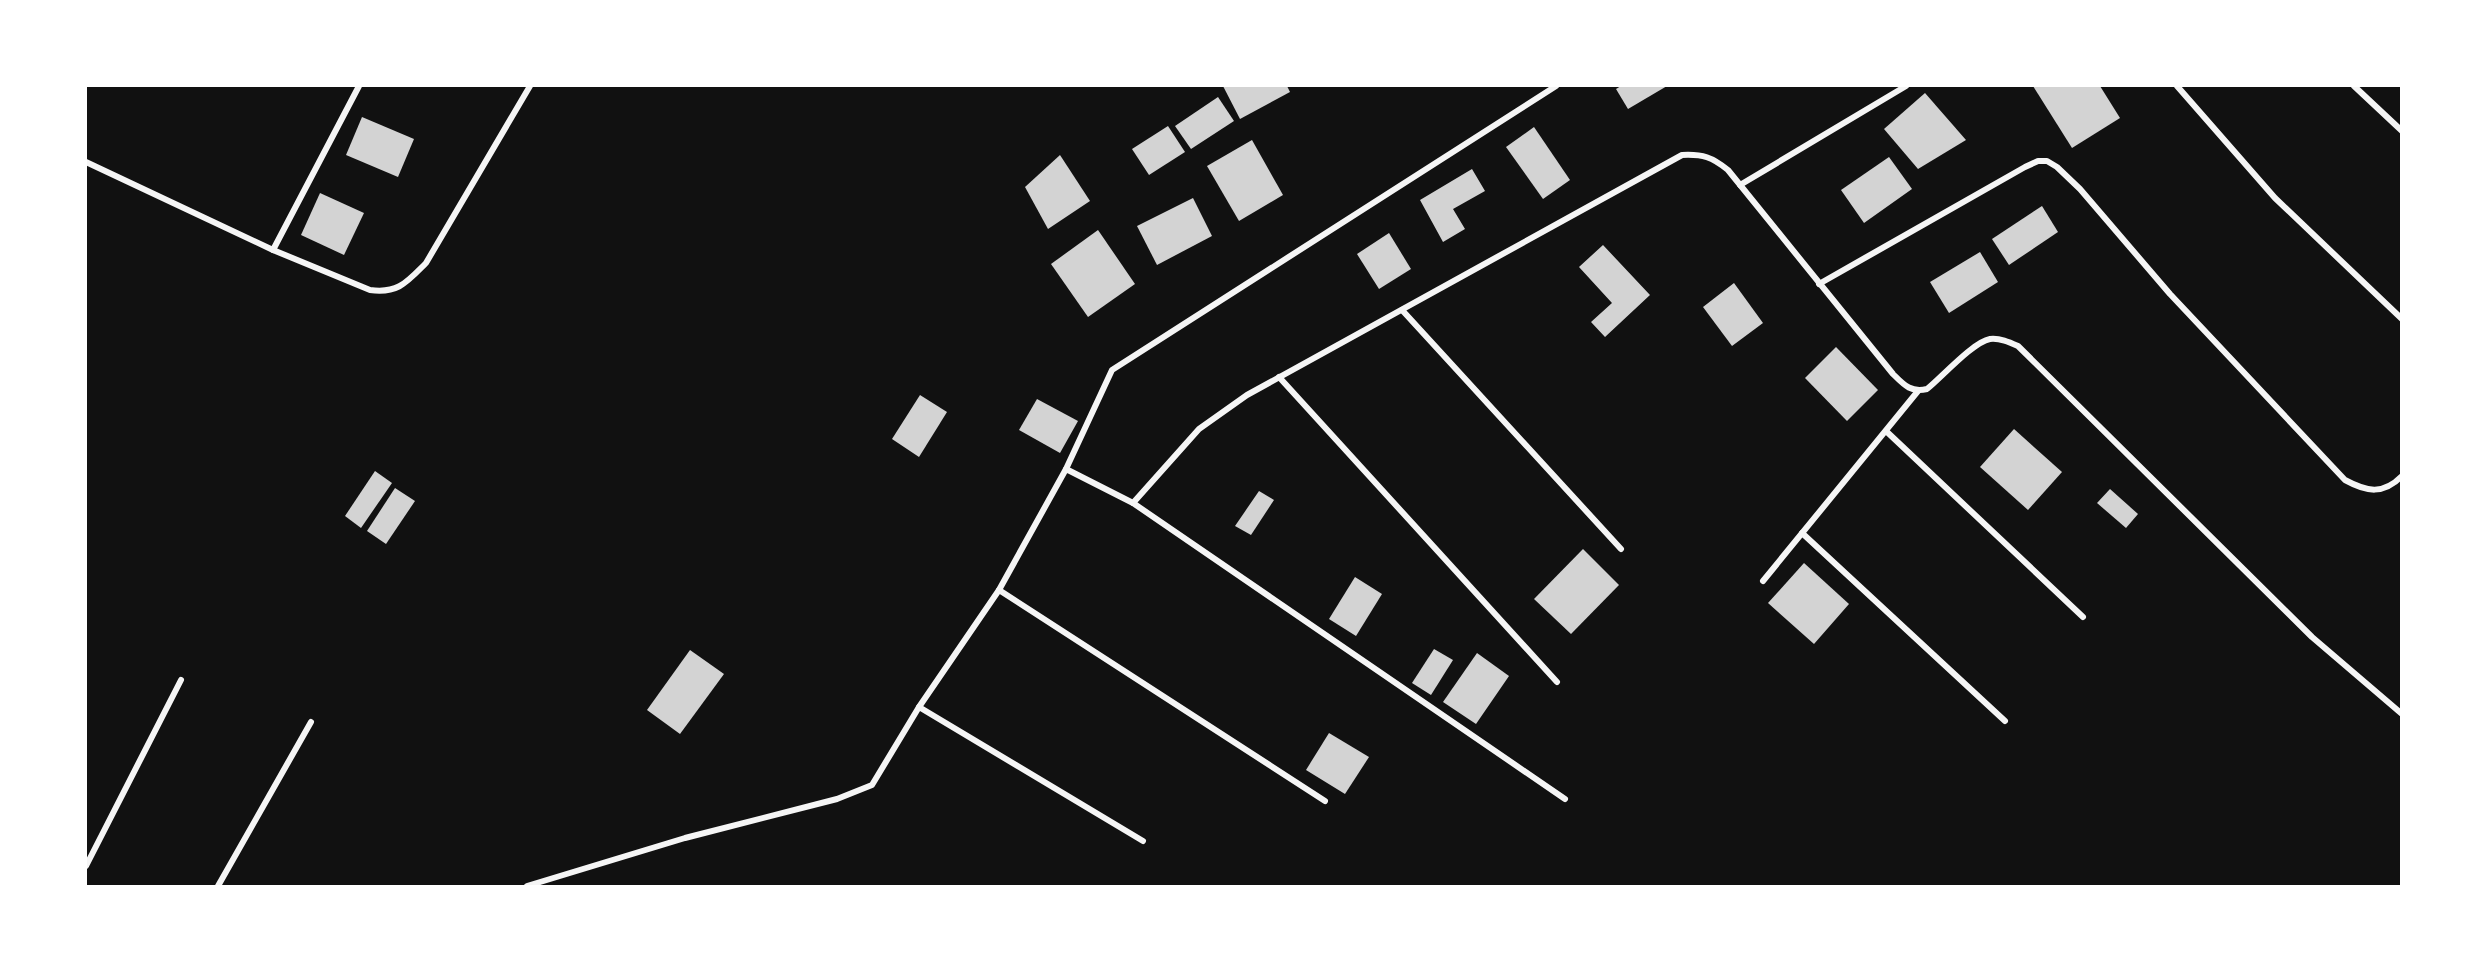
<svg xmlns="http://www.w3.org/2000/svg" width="2487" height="972" font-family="'Crimson Pro',serif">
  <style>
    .building { fill: #d3d3d3 }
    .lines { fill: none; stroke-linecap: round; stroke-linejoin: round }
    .minor { stroke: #f5f5f5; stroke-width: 6 }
  </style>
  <rect width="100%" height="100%" fill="#111"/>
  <g class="building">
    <path d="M1223,86H1287L1290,92L1240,119Z"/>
    <path d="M1621,86H1667L1628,109L1616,89Z"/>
    <path d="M2033,86H2100L2120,118L2072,148Z"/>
    <path d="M1925,93L1966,140L1918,169L1884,129Z"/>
    <path d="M1218,97L1234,121L1191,149L1175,126Z"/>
    <path d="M362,117L414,139L398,177L346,155Z"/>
    <path d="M1168,126L1185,152L1149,175L1132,149Z"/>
    <path d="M1534,127L1570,180L1543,199L1506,147Z"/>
    <path d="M1252,140L1283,195L1239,221L1207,166Z"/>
    <path d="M1060,155L1090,201L1048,229L1025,187Z"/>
    <path d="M1889,157L1912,189L1864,223L1841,190Z"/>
    <path d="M1472,169L1485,191L1453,209L1465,229L1443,242L1420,200Z"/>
    <path d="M320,193L364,213L344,255L301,235Z"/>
    <path d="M1193,198L1212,236L1157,265L1137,226Z"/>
    <path d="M2042,206L2058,232L2009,265L1992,239Z"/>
    <path d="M1098,230L1135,284L1088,317L1051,264Z"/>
    <path d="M1389,233L1411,269L1379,289L1357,254Z"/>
    <path d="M1603,245L1650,295L1605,337L1591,322L1612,303L1579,267Z"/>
    <path d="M1980,252L1998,282L1949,313L1930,282Z"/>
    <path d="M1734,283L1763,323L1732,346L1703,307Z"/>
    <path d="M1836,347L1878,390L1847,421L1805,378Z"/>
    <path d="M920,395L947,412L919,457L892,439Z"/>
    <path d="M1037,399L1078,421L1060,453L1019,430Z"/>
    <path d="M2014,429L2062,472L2028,510L1980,467Z"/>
    <path d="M375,471L392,483L361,528L345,516Z"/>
    <path d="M395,488L415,501L386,544L367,531Z"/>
    <path d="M2110,489L2138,514L2126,528L2097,503Z"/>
    <path d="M1259,491L1274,500L1251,535L1235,526Z"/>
    <path d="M1583,549L1619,585L1571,634L1534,599Z"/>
    <path d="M1804,563L1849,604L1814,644L1768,603Z"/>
    <path d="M1355,577L1382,594L1356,636L1329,619Z"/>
    <path d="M1434,649L1453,660L1431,695L1412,683Z"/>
    <path d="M690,650L724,674L680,734L647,710Z"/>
    <path d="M1477,653L1509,676L1476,724L1443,702Z"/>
    <path d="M1329,733L1369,757L1345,794L1306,770Z"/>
  </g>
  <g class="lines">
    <g class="minor">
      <path d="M2177,86L2275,198L2402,319"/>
      <path d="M2354,86L2402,131"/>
      <path d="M86,162L273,250L370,290C398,294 407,282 426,263L530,86"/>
      <path d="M1740,185L1906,86"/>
      <path d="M273,250L359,86"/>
      <path d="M1819,284L2025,167L2038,161H2047L2057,167L2080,189L2170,294L2345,480C2367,492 2383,495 2402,476"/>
      <path d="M1402,310L1621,549"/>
      <path d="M1279,377L1557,682"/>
      <path d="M1886,431L2083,617"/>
      <path d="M1066,469L1112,370L1556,86"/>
      <path d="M1133,503L1565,799"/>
      <path d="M1802,533L2005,721"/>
      <path d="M1763,581L1918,391"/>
      <path d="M999,590L1325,801"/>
      <path d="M919,707L1143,841"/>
      <path d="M86,866L181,680"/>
      <path d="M218,886L311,722"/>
      <path d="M527,886L685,838L837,799L872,785L919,707L999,590L1066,469L1133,503L1199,429L1247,395L1682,155C1703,154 1712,157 1728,170L1893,374C1904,385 1911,393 1927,389C1942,377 1973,342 1990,339C2000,338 2009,342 2018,346L2312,637L2402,714"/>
    </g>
  </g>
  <rect width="2487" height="972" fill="none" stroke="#ffffff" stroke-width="174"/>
</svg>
